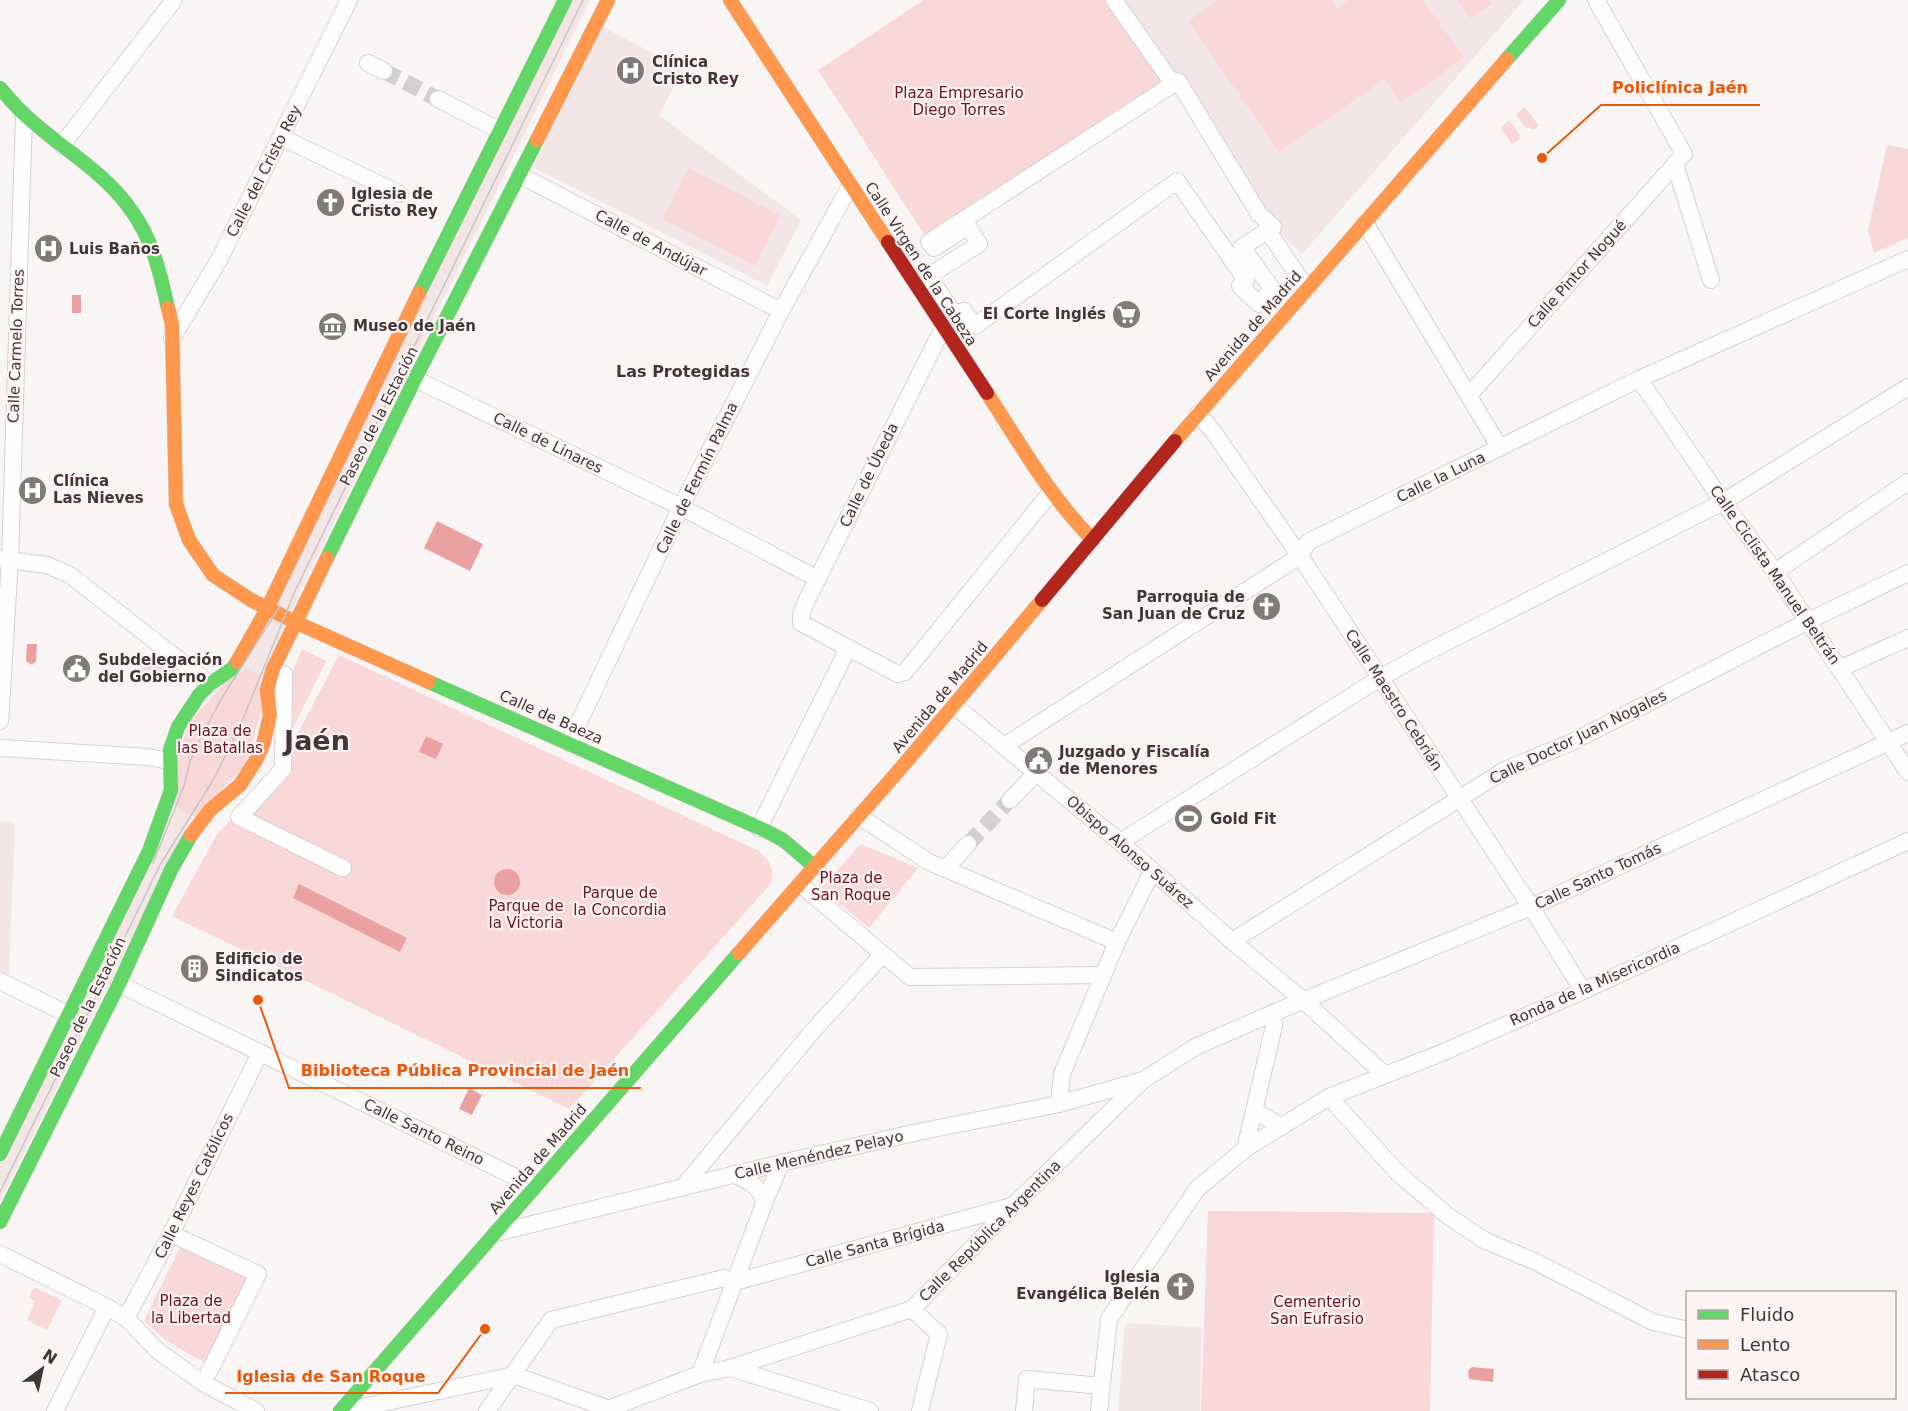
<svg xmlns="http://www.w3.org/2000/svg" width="1908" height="1411" font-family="'DejaVu Sans',sans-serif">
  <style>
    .built { fill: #f4e6e6 }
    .green { fill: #f9d8d8 }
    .water { fill: #eba1a1 }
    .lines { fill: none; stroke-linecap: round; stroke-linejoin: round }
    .street-tunnel { stroke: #d5cfcf; stroke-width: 16; stroke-dasharray: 16 8; stroke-linecap: butt }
    .street-casing { stroke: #d8d0d0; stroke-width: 18 }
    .fast-casing { stroke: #d8d0d0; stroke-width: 15 }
    .slow-casing { stroke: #d8d0d0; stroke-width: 15 }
    .jam-casing { stroke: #d8d0d0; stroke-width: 15 }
    .street { stroke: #fefefe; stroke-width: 16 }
    .fast { stroke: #63d668; stroke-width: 14 }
    .slow { stroke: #ff974d; stroke-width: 14 }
    .jam { stroke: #b3261e; stroke-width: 14 }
    .tram { stroke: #c7c5c5; stroke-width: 1.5 }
    .labels { text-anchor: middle; stroke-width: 4.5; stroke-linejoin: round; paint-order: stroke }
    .poi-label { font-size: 15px; font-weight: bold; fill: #413736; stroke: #fdf3f2; text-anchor: start }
    .park-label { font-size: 15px; fill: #721420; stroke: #fdf3f2 }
    .street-label { font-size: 15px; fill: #413736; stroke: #fdf3f2 }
    .neighbourhood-label { font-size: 16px; font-weight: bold; fill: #413736; stroke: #fdf3f2 }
    .town-label { font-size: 27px; font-weight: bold; fill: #413736; stroke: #fdf3f2 }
    .leader { fill: none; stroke: #e8590c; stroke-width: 2 }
    .callout-dot { fill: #e8590c; stroke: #fdf3f2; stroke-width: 2 }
    .callout-label { font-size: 16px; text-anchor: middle; font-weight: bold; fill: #e8590c; stroke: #fdf3f2; stroke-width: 4.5; stroke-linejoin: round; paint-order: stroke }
  </style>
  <rect width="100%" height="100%" fill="#faf5f5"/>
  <g class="built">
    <path d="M570,0H590L301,590L263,676L0,1202V1165Z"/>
    <path d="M1125,0H1524L1302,254L1259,214L1178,81Z"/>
    <path d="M603,27L683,69L659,115L801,220L767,286L533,167Z"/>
    <path d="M0,821L15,822L9,977L0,973Z"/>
    <path d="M1125,1323L1202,1327L1200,1411H1118Z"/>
  </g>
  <g class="green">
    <path d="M923,0H1105L1166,88L929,242L818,70Z"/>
    <path d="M1219,0H1331L1337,8L1348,0H1423L1464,58L1401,102L1385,79L1279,152L1188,21Z"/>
    <path d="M1458,0H1490L1492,4L1470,18Z"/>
    <path d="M1525,107L1539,126L1534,130L1525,127L1517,116V113Z"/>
    <path d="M1508,121H1510L1520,135L1519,140L1512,144L1500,128Z"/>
    <path d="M1887,145L1908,149V238L1874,253L1868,230Z"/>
    <path d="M689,168L781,216L755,266L663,219Z"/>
    <path d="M302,649L326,661L293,728L291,675Z"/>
    <path d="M155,655L179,673L167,683L138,673Z"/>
    <path d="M339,655L759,851C770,862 777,871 769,886L569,1109L172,916L217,834L275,777Z"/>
    <path d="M246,669L260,675L264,702L245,766L195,817L175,806L176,761L189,723L226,681Z"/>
    <path d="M861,844L918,868L869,928L821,888Z"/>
    <path d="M1208,1211L1434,1213L1430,1411H1201Z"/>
    <path d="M180,1247L247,1278L207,1364L167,1341L144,1321Z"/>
    <path d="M34,1287L62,1300L47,1330L27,1320L35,1301L28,1298Z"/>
  </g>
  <g class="water">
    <rect x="72" y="295" width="9" height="18"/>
    <path d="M437,521L483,544L470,571L424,548Z"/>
    <path d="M27,644H37L36,661L32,665L26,661Z"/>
    <path d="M426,736L443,744L436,759L419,752Z"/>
    <circle cx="507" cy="882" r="13"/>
    <path d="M299,884L407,938L400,952L293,898Z"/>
    <path d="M469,1088L482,1095L472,1115L459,1109Z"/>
    <path d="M1472,1367L1494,1369L1493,1382L1469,1379L1468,1371Z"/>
  </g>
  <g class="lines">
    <g class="street-tunnel">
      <path d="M384,71L438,99"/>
      <path d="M968,844L1010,800"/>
    </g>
    <defs>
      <g id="street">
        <path d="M1114,0L1171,81"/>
        <path d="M368,63L384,71"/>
        <path d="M1178,81L1259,214L1273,227L1242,247L1272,289L1259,304L1240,286L1246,280L1177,181L975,326L964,311L953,313L930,278L935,272L979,244L968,226L934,248L929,242Z"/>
        <path d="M438,99L499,130"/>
        <path d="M281,137L400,194"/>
        <path d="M62,145L174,0"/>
        <path d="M1675,164L1711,280"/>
        <path d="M520,175L781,311"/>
        <path d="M1365,223L1500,448"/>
        <path d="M1268,231L1307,289"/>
        <path d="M943,328L804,606L801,615V623L898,674L905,672L1051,492"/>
        <path d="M172,338L219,260L349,0"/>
        <path d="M415,379L681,507L818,579"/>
        <path d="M1639,379L1723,502L1775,572L1908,772"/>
        <path d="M1470,394L1684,154L1596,0"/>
        <path d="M1198,414L1212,430L1300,556L1531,907L1583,991"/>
        <path d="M0,559L47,565L70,575L210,684"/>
        <path d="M1775,572L1908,482"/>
        <path d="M1841,668L1908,638"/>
        <path d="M284,674L283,769L239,817L343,868"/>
        <path d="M955,706L1120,842L1232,941L1304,1001L1385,1075"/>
        <path d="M0,721L10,560L24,115"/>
        <path d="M569,743L681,507L781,311L850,186"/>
        <path d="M1004,746L1300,556L1308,542L1639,379L1908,259"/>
        <path d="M0,748L148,757L169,761"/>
        <path d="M1010,800L1037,772"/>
        <path d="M859,816L929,862L1117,942"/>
        <path d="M759,828L848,648"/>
        <path d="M1120,842L1380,678L1425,653L1723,502L1908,387"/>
        <path d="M945,869L968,844"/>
        <path d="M800,884L910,977L1103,975"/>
        <path d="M1232,941L1505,770L1572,742L1808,621L1908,573"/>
        <path d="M0,981L69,1015"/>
        <path d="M119,984L534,1186"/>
        <path d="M809,1035L877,961"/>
        <path d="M1329,1097L1398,1173L1448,1216L1484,1240L1538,1263L1653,1322L1688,1330"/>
        <path d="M1059,1104L1062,1074L1117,942L1152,872"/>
        <path d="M1254,1110L1281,1127"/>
        <path d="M1245,1149L1274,1026L1273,1013"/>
        <path d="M733,1174C749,1181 757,1185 765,1201"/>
        <path d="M682,1188L807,1038"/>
        <path d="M496,1233L781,1163L918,1132L1059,1104L1140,1081"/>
        <path d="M180,1238L258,1274L209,1372"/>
        <path d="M0,1254L107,1307L126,1318L158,1351L203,1383L256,1411"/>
        <path d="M735,1282L1012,1206"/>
        <path d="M912,1309L939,1334L920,1411"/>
        <path d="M126,1318L171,1234L260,1053"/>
        <path d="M730,1368L870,1411"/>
        <path d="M700,1374L765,1201L781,1163"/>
        <path d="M514,1375L615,1411"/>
        <path d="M55,1411L102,1317"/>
        <path d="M344,1411L514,1375"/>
        <path d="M487,1411L551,1320L724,1278L735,1282"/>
        <path d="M608,1411V1409L700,1374L730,1368L912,1309L1014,1205L1142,1081L1195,1047L1273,1013L1531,907L1908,733"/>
        <path d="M1024,1411L1027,1379L1101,1386"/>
        <path d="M1099,1411L1109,1319L1197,1189L1245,1149L1329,1097L1439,1054L1583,991L1908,841"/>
      </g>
      <g id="fast">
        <path d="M1507,59L1559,0"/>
        <path d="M0,88C8,97 16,107 25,115C59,147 104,171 131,210C153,240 160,273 168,308"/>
        <path d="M419,293L565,0"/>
        <path d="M327,558L415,379L537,140"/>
        <path d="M429,682L764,830L783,840L815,867"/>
        <path d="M0,1154L149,851L171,790L170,750L178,727L199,695L210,684L233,668L237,662"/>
        <path d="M0,1222L119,984L171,870L191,835"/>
        <path d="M340,1411L739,953"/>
      </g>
      <g id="slow">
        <path d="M730,0L888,242"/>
        <path d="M537,140L608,0"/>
        <path d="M168,308L172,324L176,504L189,540L213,575L251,600L295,622L429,682"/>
        <path d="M987,393C1020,444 1050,497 1093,540"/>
        <path d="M1175,441L1507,59"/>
        <path d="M237,662L267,609L419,293"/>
        <path d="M191,835L210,810L240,785L256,760L263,745L270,715L267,690L273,669L327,558"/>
        <path d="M739,953L901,768L1042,600"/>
      </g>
      <g id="jam">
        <path d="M888,242L987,393"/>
        <path d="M1042,600L1175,441"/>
      </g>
    </defs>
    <use href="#street" class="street-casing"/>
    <use href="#fast" class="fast-casing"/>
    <use href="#slow" class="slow-casing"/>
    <use href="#jam" class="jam-casing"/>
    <use href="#street" class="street"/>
    <use href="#fast" class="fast"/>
    <use href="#slow" class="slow"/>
    <use href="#jam" class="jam"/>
    <g class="tram">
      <path d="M153,863L184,786L190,761L201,737L220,701L280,606"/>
      <path d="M0,1192L160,865L215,777L241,724L295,591L583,0"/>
    </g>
  </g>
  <defs>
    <symbol id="hospital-disc" viewBox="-11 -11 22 22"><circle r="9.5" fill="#827a79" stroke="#fdf3f2"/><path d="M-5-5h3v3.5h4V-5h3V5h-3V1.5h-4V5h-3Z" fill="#fff"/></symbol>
    <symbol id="church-disc" viewBox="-11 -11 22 22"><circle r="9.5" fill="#827a79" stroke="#fdf3f2"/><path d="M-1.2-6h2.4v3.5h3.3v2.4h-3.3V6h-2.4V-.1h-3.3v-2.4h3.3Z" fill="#fff"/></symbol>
    <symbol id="supermarket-disc" viewBox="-11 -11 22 22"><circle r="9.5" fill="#827a79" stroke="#fdf3f2"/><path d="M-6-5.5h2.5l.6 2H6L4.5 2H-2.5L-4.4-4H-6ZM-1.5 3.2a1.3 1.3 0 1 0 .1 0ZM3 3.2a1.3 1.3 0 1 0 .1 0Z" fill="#fff"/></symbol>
    <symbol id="museum-disc" viewBox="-11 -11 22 22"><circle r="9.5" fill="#827a79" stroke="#fdf3f2"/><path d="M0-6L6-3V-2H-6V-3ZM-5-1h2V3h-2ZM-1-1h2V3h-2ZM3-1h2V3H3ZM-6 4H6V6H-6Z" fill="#fff"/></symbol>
    <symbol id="civic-disc" viewBox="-11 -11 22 22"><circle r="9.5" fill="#827a79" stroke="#fdf3f2"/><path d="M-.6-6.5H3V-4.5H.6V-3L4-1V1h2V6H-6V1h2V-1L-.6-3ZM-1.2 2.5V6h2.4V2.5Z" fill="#fff"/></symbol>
    <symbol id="stadium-disc" viewBox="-11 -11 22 22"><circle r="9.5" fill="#827a79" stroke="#fdf3f2"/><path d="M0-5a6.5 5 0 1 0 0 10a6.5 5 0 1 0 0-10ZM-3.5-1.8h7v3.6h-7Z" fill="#fff"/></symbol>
    <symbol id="building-disc" viewBox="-11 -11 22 22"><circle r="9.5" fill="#827a79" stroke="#fdf3f2"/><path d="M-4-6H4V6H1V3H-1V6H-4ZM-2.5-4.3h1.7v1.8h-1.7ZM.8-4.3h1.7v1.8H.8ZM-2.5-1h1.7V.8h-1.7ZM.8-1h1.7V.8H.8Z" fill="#fff"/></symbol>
  </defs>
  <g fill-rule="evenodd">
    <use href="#hospital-disc" x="614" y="54" width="33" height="33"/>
    <use href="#church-disc" x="314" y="186" width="33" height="33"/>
    <use href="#hospital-disc" x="32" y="232" width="33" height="33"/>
    <use href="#supermarket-disc" x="1110" y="298" width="33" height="33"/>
    <use href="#museum-disc" x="316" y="310" width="33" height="33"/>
    <use href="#hospital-disc" x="16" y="474" width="33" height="33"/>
    <use href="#church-disc" x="1250" y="590" width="33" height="33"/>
    <use href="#civic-disc" x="60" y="652" width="33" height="33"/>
    <use href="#civic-disc" x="1022" y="744" width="33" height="33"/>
    <use href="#stadium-disc" x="1172" y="802" width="33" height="33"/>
    <use href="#building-disc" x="178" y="952" width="33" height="33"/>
    <use href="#church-disc" x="1164" y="1270" width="33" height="33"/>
  </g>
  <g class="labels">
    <g class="poi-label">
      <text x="652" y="67">Clínica<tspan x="652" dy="17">Cristo Rey</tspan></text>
      <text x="351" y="199">Iglesia de<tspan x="351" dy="17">Cristo Rey</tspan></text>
      <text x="69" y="254">Luis Baños</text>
      <text x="1106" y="319" text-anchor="end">El Corte Inglés</text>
      <text x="353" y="331">Museo de Jaén</text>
      <text x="53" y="486">Clínica<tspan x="53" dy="17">Las Nieves</tspan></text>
      <text x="1245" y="602" text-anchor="end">Parroquia de<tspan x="1245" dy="17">San Juan de Cruz</tspan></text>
      <text x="98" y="665">Subdelegación<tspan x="98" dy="17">del Gobierno</tspan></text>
      <text x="1059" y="757">Juzgado y Fiscalía<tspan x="1059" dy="17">de Menores</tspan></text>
      <text x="1210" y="824">Gold Fit</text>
      <text x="215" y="964">Edificio de<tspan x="215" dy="17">Sindicatos</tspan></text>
      <text x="1160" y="1282" text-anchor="end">Iglesia<tspan x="1160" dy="17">Evangélica Belén</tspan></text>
    </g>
    <g class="park-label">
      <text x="959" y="98">Plaza Empresario<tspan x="959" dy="17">Diego Torres</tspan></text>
      <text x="220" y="736">Plaza de<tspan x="220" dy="17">las Batallas</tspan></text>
      <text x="851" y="883">Plaza de<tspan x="851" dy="17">San Roque</tspan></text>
      <text x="620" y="898">Parque de<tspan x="620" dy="17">la Concordia</tspan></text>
      <text x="526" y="911">Parque de<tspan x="526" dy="17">la Victoria</tspan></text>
      <text x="191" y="1306">Plaza de<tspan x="191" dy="17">la Libertad</tspan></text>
      <text x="1317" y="1307">Cementerio<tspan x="1317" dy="17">San Eufrasio</tspan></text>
    </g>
    <g class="street-label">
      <text transform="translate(264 171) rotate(-63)" y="5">Calle del Cristo Rey</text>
      <text transform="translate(651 243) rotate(28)" y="5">Calle de Andújar</text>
      <text transform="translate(921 264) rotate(57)" y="5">Calle Virgen de la Cabeza</text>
      <text transform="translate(1577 274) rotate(-48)" y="5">Calle Pintor Nogué</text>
      <text transform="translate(1253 326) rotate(-49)" y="5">Avenida de Madrid</text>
      <text transform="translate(16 346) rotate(-88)" y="5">Calle Carmelo Torres</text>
      <text transform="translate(379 416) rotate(-63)" y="5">Paseo de la Estación</text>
      <text transform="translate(548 443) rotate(26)" y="5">Calle de Linares</text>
      <text transform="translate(869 475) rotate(-64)" y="5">Calle de Úbeda</text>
      <text transform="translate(1441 477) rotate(-26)" y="5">Calle la Luna</text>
      <text transform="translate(697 478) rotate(-64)" y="5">Calle de Fermín Palma</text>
      <text transform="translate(1775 575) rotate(55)" y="5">Calle Ciclista Manuel Beltrán</text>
      <text transform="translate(940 697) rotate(-50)" y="5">Avenida de Madrid</text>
      <text transform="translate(1394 700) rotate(57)" y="5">Calle Maestro Cebrián</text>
      <text transform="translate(551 717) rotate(24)" y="5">Calle de Baeza</text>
      <text transform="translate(1578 737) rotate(-26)" y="5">Calle Doctor Juan Nogales</text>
      <text transform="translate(1130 852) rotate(41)" y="5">Obispo Alonso Suárez</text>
      <text transform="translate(1598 876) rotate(-25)" y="5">Calle Santo Tomás</text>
      <text transform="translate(1595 984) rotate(-24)" y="5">Ronda de la Misericordia</text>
      <text transform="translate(88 1007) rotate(-64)" y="5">Paseo de la Estación</text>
      <text transform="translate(424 1132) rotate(26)" y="5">Calle Santo Reino</text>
      <text transform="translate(819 1155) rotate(-13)" y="5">Calle Menéndez Pelayo</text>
      <text transform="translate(538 1159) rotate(-49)" y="5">Avenida de Madrid</text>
      <text transform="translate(194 1186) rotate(-64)" y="5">Calle Reyes Católicos</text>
      <text transform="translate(990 1231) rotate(-45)" y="5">Calle República Argentina</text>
      <text transform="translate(875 1244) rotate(-15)" y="5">Calle Santa Brígida</text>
    </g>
    <g class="neighbourhood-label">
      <text x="683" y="377">Las Protegidas</text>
    </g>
    <g class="town-label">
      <text x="317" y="750">Jaén</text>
    </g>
  </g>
  <path class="leader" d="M1542 158L1601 105H1760M258 1000L289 1088H641M485 1329L438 1393H225"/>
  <g class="callout-dot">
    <circle cx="1542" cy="158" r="6"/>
    <circle cx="258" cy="1000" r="6"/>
    <circle cx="485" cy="1329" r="6"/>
  </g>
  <g class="callout-label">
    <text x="1680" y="93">Policlínica Jaén</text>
    <text x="465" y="1076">Biblioteca Pública Provincial de Jaén</text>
    <text x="331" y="1382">Iglesia de San Roque</text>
  </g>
  <rect x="1686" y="1291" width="210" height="108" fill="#fdf3f2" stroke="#b2a8a7" stroke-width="1.5"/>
  <rect x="1698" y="1310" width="30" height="9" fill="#63d668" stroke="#b2a8a7" stroke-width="1.5"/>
  <text x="1740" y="1321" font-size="18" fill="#413736">Fluido</text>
  <rect x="1698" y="1340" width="30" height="9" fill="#ff974d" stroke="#b2a8a7" stroke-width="1.5"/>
  <text x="1740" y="1351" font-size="18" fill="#413736">Lento</text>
  <rect x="1698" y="1370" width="30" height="9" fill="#b3261e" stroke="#b2a8a7" stroke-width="1.5"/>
  <text x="1740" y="1381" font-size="18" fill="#413736">Atasco</text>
  <g transform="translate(42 1369) rotate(33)" stroke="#fdf3f2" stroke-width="4.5" paint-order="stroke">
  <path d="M0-4.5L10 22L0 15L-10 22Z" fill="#413736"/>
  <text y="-9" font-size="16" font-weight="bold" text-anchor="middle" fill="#413736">N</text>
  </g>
</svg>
